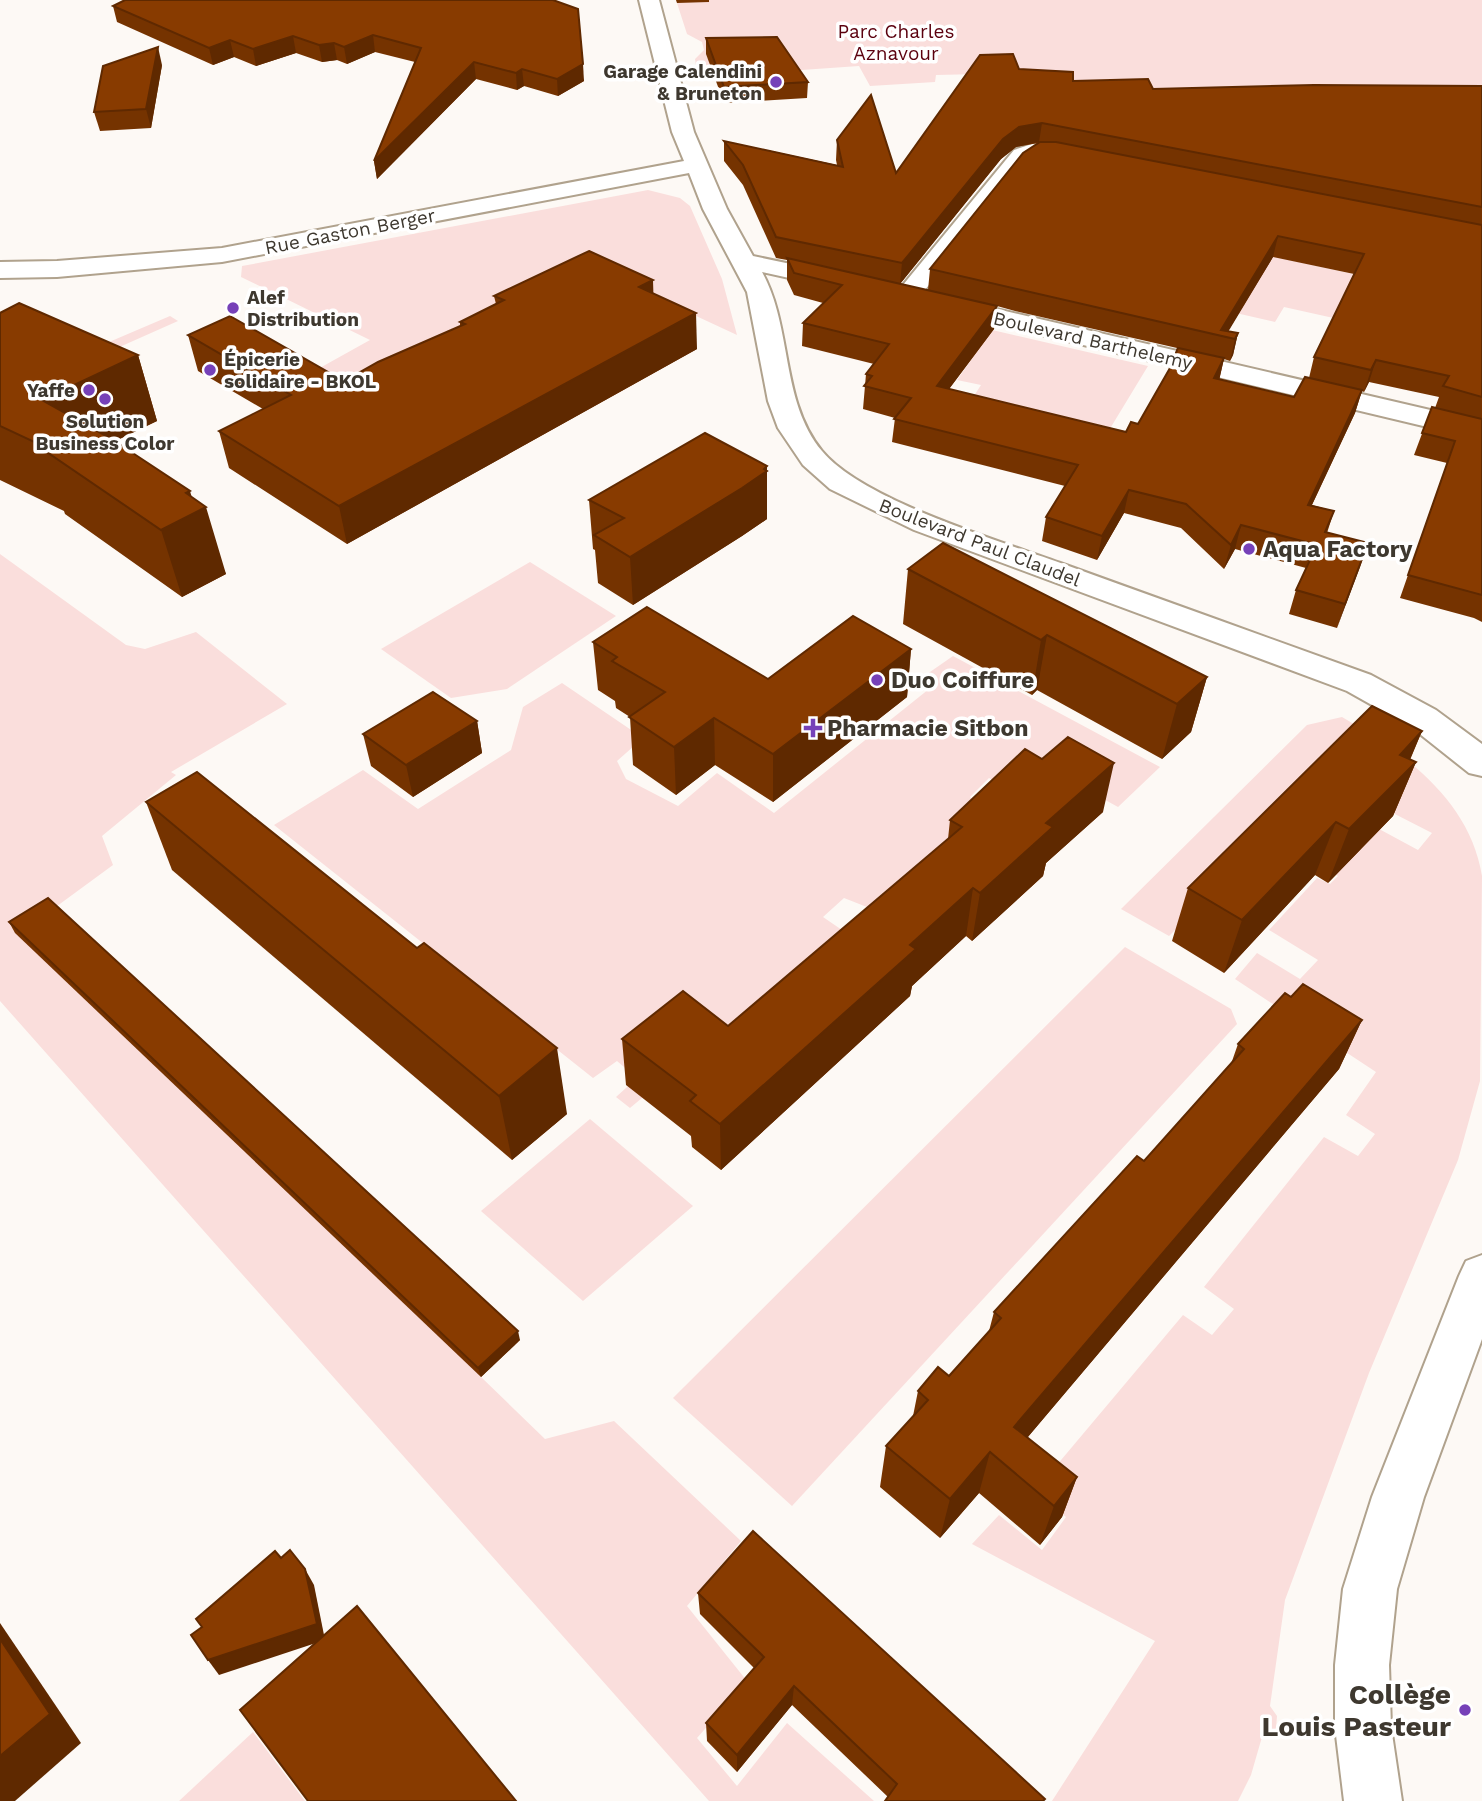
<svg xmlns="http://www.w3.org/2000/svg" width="1482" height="1801" font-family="'Work Sans',sans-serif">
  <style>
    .green { fill: #fadedc }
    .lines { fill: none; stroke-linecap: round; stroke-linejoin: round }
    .street-casing { stroke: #b0a28d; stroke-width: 4 }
    .street { fill: #fff; fill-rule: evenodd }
    .wall { fill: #753300; fill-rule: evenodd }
    .shaded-wall { fill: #5f2900 }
    .building { fill: #883b00; stroke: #5f2900; stroke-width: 2 }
    .poi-dot { fill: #7641b8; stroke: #fff; stroke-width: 2.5 }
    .labels { text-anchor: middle; stroke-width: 7; stroke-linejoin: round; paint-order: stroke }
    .far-park-label { font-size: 19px; fill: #5b000e; stroke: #fff }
    .far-poi-label { font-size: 19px; font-weight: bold; fill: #3e382f; stroke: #fff; text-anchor: end }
    .far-street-label { font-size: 19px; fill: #3e382f; stroke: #fff }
    .poi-label { font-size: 23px; font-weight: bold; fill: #3e382f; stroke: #fff; text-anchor: start }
    .near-poi-label { font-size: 28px; font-weight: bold; fill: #3e382f; stroke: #fff; text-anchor: end }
  </style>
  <rect width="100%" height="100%" fill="#fdf9f5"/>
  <g class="green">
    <path d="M676,0H1482V105H1293L980,74L936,75L935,82L870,86L859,66L698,77L695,59L704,50L702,42L687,34Z"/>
    <path d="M648,190L680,198L690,206L722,279L737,335L610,276L499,380L291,384L370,340L241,277L242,266Z"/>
    <path d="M1271,256L1358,275L1338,319L1284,307L1275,322L1157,295Z"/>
    <path d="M170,316L178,321L106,353L88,351Z"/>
    <path d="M932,316L1148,366L1080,478L970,402L981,385L957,380L978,350Z"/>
    <path d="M0,554L126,645L145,649L196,632L287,704L171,772L176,775L102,836L113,865L53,909L481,1377L545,1439L614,1421L741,1541L687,1606L747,1681L697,1738L737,1786L787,1723L874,1801H709L0,1001Z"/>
    <path d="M530,562L616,616L507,689L451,698L381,649Z"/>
    <path d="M953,656L1160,767L1118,807L1060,775L1028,801L989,778L970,797L985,810L872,909L844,898L823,917L842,930L630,1108L616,1097L637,1078L617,1061L593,1078L274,825L363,770L418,809L511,750L523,707L562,683L643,738L617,761L626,779L678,806L717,773L774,813L929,689L917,681Z"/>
    <path d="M1342,717C1404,753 1470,800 1482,876L1480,1081L1458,1160L1369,1373L1285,1600L1270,1706L1277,1716L1276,1729L1264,1730L1251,1775L1238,1801H1052L1155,1641L972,1544L999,1515L1042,1550L1066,1517L1035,1491L1183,1315L1212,1335L1234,1309L1204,1287L1324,1137L1358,1156L1375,1134L1346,1115L1376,1072L1235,979L1257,953L1300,979L1318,960L1269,930L1317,878L1330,884L1338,876L1324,868L1368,823L1418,850L1432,833L1387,810L1405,787L1351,758L1169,936L1121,909L1307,725Z"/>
    <path d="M1125,947L1231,1009L1237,1024L792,1506L673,1398Z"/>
    <path d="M590,1119L693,1206L583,1301L481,1211Z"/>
    <path d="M253,1732L305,1801H179Z"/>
  </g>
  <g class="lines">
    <defs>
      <g id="street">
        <path d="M639,0H659L694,132L727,209L753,256L848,276L852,281L848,286L839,289L762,272C793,328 780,400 822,451C863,501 1004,542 1066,565C1168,602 1269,638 1371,675L1436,710L1482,744V776L1469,773L1411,727L1347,691L914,530L830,489L803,465L778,428L768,401L747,292L703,209L689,173L222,262L57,277L0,278V262L57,261L222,248L684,161L672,132Z"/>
        <path d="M1032,144L1068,148L1079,155L1068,162L1030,160L916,301H898L894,296L898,291L1014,150Z"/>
        <path d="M945,297L1482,422V440L936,310L932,305L936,300Z"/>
        <path d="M1482,1255V1339L1424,1497L1397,1589L1389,1665L1391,1727L1402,1801H1344L1335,1727V1665L1343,1589L1372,1497L1459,1276L1466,1261Z"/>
      </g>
    </defs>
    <use href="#street" class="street-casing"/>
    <use href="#street" class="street"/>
  </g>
  <g class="wall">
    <path d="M553,0L584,81L558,96L524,86L517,90L476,79L377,179L374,161L415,62L375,52L347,64L337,60L322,62L296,53L256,66L234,57L213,65L117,22L113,6Z"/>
    <path d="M676,0H709V2L677,3Z"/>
    <path d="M706,38L808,82L807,98L724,103L706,54Z"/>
    <path d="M162,65L151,128L100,131L94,112Z"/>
    <path d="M1019,69L1073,81L1153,89L1482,86V622L1474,618L1400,598L1447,463L1414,455L1432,407L1435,408L1439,397L1369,382L1364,392L1362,391L1355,413L1312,505L1334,511L1327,533L1368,543L1337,628L1289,614L1296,590L1306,568L1235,549L1224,569L1181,528L1124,513L1097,560L1042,541L1046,517L1065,486L892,442L895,418L863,409L866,374L874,364L802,346L803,323L823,303L794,295L787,280V260L776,258L743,185L724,161V141L837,165L836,160L837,140L896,173ZM1038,143L930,269L928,290L900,284L1001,159L1016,147ZM1273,257L1354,274L1314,357L1309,378L1294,397L1219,380L1224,359L1230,361L1233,355L1238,333L1228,331ZM997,306L1015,311L1177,348L1170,368L1138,424L1126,432L949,389L994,329Z"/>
    <path d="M653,280V293L697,349L347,544L229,468L219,431L263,409L198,371L188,335L344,381L460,326V322L496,304L494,296Z"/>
    <path d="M0,313L138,355L157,421L115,441L192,497L226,574L182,597L65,514L64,511L0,480Z"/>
    <path d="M767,466V519L742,536L633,605L598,583L595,550L593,549L589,500Z"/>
    <path d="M908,569L1207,677L1191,732L1162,759L1037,690L1032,695L903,624Z"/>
    <path d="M593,642L768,679L911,649L907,697L773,802L715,765L676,795L633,765L630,717L616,708L615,701L598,690Z"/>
    <path d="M477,721L482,753L413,797L371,766L363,734Z"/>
    <path d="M1422,731L1410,760L1416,762L1393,816L1328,883L1315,875L1224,973L1172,941L1188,888Z"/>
    <path d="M146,802L567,1114L512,1160L172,870Z"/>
    <path d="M1103,812L1046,863L1043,876L972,941L966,936L912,986L910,996L721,1170L692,1147L691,1136L626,1085L622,1039L728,1026L948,839L950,820Z"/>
    <path d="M9,922L520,1340L481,1377L15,933Z"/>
    <path d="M1291,997L1362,1020L1339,1069L1027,1438L1077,1477L1062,1517L1040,1545L979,1493L940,1538L880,1487L886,1446L913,1416L918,1391L949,1376L989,1331L994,1312L1144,1161L1231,1064L1238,1044Z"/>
    <path d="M698,1593L1045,1799L888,1797L792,1705L737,1772L707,1741L706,1723L754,1668L700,1614Z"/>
  </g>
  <g class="shaded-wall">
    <path d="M373,35L375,52L347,64L344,47Z"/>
    <path d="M293,36L296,53L256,66L253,49Z"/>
    <path d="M230,40L234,57L213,65L209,48Z"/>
    <path d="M334,43L337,60L322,62L319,45Z"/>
    <path d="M158,47L162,65L151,128L146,109Z"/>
    <path d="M474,62L476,79L377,179L374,161Z"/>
    <path d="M583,64L584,81L558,96L557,79Z"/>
    <path d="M522,69L524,86L517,90L516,73Z"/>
    <path d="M1042,123L1039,142L1016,147L1001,159L900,284L902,263L1003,139L1019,127Z"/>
    <path d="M1278,236L1273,257L1225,337L1221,330Z"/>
    <path d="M653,280L654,315L639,287Z"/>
    <path d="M997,306L994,329L934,409L937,386Z"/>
    <path d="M696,313L697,349L347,544L339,506Z"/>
    <path d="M1238,333L1233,355L1230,361L1235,339Z"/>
    <path d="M138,355L157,421L66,465L42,400Z"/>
    <path d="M1224,358L1219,381L1214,378Z"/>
    <path d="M1376,360L1369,382L1364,392L1371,370Z"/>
    <path d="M1362,390L1355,413L1301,528L1308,505Z"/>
    <path d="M767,466V519L742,536L633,605L630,557Z"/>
    <path d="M1129,490L1124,513L1097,560L1102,536Z"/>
    <path d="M190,491L196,512L206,507L226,574L182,597L161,530L186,493Z"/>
    <path d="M1241,525L1235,549L1224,569L1231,545Z"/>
    <path d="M1368,543L1360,567L1337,628L1345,604Z"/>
    <path d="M1047,635L1037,690L1032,695L1041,640Z"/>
    <path d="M911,649L907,697L773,802V754Z"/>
    <path d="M1207,677L1191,732L1162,759L1177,704Z"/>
    <path d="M714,718L715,765L676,795L674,747Z"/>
    <path d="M477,721L482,753L413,797L406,765Z"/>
    <path d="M1422,731L1404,773L1416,762L1393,816L1328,883L1349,829L1400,755Z"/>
    <path d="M1114,763L1103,812L1046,863L1043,876L972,941L980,893L1046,823Z"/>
    <path d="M1336,822L1315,875L1224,973L1242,920Z"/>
    <path d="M973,888L966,936L912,986L910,996L721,1170L720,1124L910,945Z"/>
    <path d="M1362,1020L1339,1069L1005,1464L1014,1427Z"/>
    <path d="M557,1048L567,1114L512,1160L499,1096Z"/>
    <path d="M518,1331L520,1340L481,1377L478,1368Z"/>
    <path d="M990,1452L979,1493L940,1538L950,1499Z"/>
    <path d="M1077,1477L1062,1517L1040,1545L1054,1506Z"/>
    <path d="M305,1569L314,1585L325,1640L219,1675L208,1660Z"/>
    <path d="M0,1623L81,1743L15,1801H0Z"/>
    <path d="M794,1686L792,1705L737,1772V1755Z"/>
  </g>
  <g class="building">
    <path d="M125,0H553L578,9L583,64L557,79L522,69L516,73L474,62L374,161L421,48L373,35L344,47L334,43L319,45L293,36L253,49L230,40L209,48L113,6Z"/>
    <path d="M777,37L808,82L724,87L706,38Z"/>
    <path d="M158,47L146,109L94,112L103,66Z"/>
    <path d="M1013,54L1019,69L1073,72V81L1148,79L1153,89L1314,85L1482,86V207L1042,123L1019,127L1003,139L902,263L776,237L743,165L724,141L843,167L837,140L871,95L896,173L980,55Z"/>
    <path d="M1040,142H1056L1482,225V397L1443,386L1449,376L1376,360L1371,370L1314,357L1364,254L1278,236L1221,330L1238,333L1235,339L930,269L1023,153Z"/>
    <path d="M589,251L653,280L639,287L696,313L339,506L219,431L291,395L188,335L230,316L344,381L378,362L465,324L460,322L504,300L494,296Z"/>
    <path d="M787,258L997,306L937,386L1126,432L1131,422L1138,424L1170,368L1178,348L1224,358L1214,378L1294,397L1305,377L1362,390L1308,505L1334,511L1325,532L1368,543L1345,604L1296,590L1317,545L1241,525L1231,545L1186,504L1129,490L1102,536L1046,517L1078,465L894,419L911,398L864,386L872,376L866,374L889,344L803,323L842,285L794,273Z"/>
    <path d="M19,303L138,355L42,400L113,440L190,491L186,493L206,507L161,530L41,448L43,446L0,426V313Z"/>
    <path d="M1432,407L1482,419V595L1408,575L1455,441L1422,433Z"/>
    <path d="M705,433L767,466L764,469L767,471L742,488L630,557L594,535L624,518L589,500Z"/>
    <path d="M943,543L1207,677L1177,704L1047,635L1041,640L908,569Z"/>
    <path d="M647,607L768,679L853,616L911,649L773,754L714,718L674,747L629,717L665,692L612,661L617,657L593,642Z"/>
    <path d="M433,692L477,721L406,765L363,734Z"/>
    <path d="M1372,706L1422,731L1400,755L1416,762L1349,829L1336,822L1242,920L1188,888Z"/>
    <path d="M1068,737L1114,763L1046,823L1053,827L980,893L973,888L910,945L916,949L720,1124L690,1101L696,1095L622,1039L683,991L728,1026L962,827L950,820L1025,749L1042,759Z"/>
    <path d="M197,772L417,948L424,943L557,1048L499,1096L146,802Z"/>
    <path d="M48,898L518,1331L478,1368L9,922Z"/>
    <path d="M1303,984L1362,1020L1014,1427L1077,1477L1054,1506L990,1452L950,1499L886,1446L928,1400L918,1391L938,1367L949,1376L1001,1318L994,1312L1137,1156L1144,1161L1244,1049L1238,1044L1285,993L1291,997Z"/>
    <path d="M753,1531L1045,1799L1043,1801H885L897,1784L794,1686L737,1755L706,1723L764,1657L698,1593Z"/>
    <path d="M290,1550L305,1569L317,1624L208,1660L191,1635L202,1627L196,1619L275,1551L281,1558Z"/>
    <path d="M357,1606L516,1801H308L240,1710Z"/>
    <path d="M0,1639L50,1714L0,1756Z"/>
  </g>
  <g class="poi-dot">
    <circle cx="776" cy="82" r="7"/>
    <circle cx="233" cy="308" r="7"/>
    <circle cx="210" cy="370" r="7"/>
    <circle cx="89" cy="390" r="7"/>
    <circle cx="105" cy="399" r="7"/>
    <circle cx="1249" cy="549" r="7"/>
    <circle cx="877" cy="680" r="7"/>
    <path d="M809.5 717.5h7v7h7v7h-7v7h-7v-7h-7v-7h7z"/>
    <circle cx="1465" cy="1710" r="7"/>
  </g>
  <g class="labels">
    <g class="far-park-label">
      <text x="896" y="38">Parc Charles<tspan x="896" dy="22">Aznavour</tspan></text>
    </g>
    <g class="far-poi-label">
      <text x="762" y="78">Garage Calendini<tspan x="762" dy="22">&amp; Bruneton</tspan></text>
      <text x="247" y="304" text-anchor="start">Alef<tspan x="247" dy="22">Distribution</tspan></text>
      <text x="224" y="366" text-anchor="start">Épicerie<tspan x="224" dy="22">solidaire - BKOL</tspan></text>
      <text x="75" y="397">Yaffe</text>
      <text x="105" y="428" text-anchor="middle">Solution<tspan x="105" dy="22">Business Color</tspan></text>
    </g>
    <g class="far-street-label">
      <text transform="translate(350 231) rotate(-11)" y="7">Rue Gaston Berger</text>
      <text transform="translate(1093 340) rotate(13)" y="7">Boulevard Barthelemy</text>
      <text transform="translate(980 542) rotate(21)" y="7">Boulevard Paul Claudel</text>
    </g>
    <g class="poi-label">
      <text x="1263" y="557">Aqua Factory</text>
      <text x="891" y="688">Duo Coiffure</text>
      <text x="827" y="736">Pharmacie Sitbon</text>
    </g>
    <g class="near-poi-label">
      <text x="1451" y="1704">Collège<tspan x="1451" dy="32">Louis Pasteur</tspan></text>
    </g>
  </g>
</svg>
